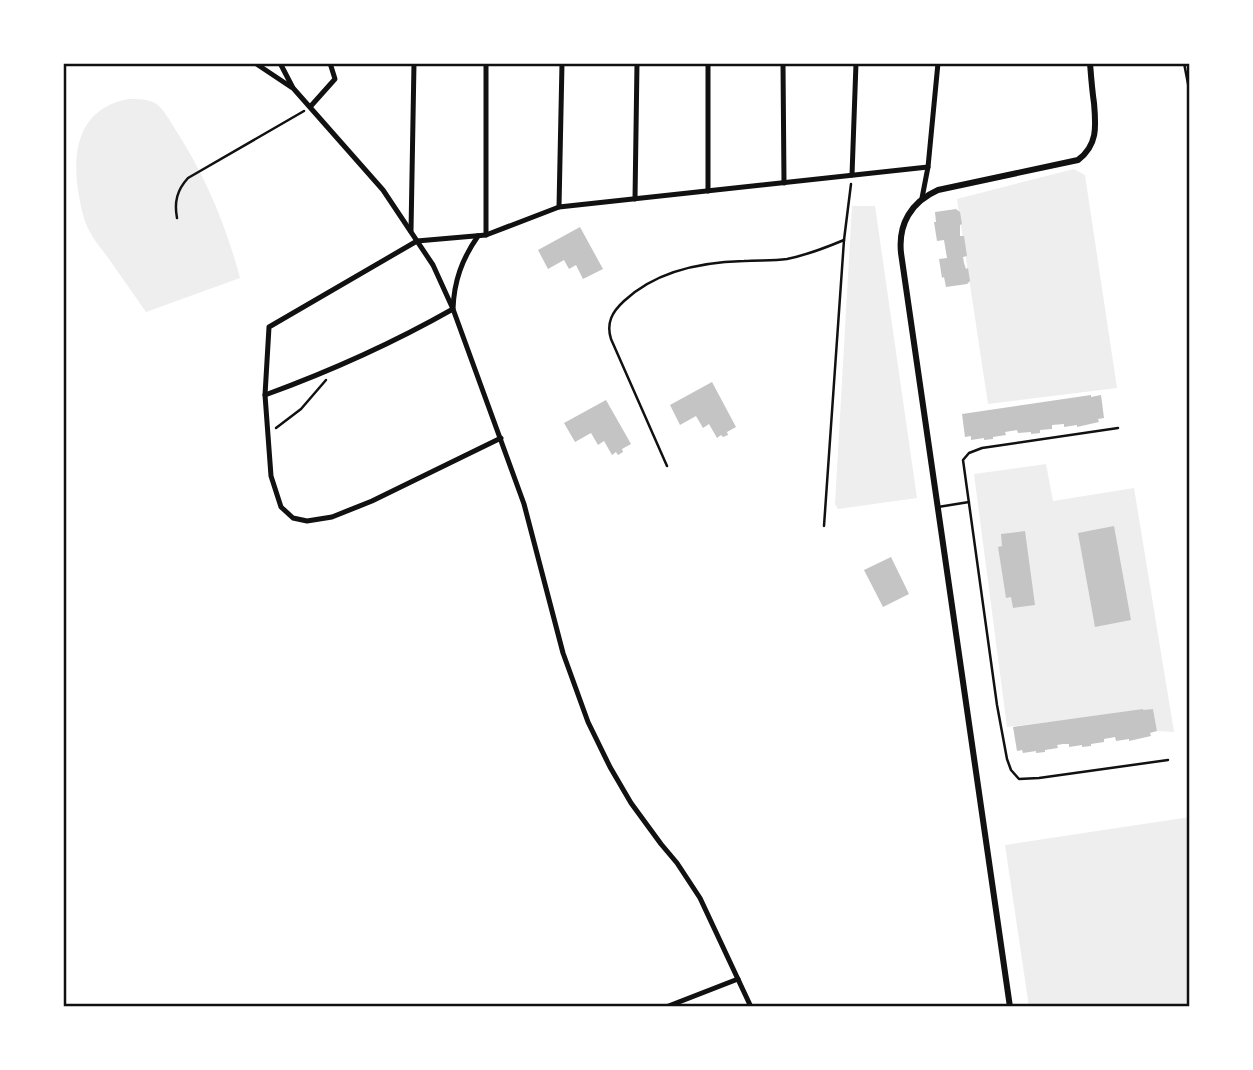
<svg xmlns="http://www.w3.org/2000/svg" width="1253" height="1070" font-family="'Golos Text',sans-serif">
  <style>
    .green { fill: #eee }
    .building { fill: #c4c4c4 }
    .lines { fill: none; stroke-linecap: round; stroke-linejoin: round }
    .path { stroke: #111; stroke-width: 2.5 }
    .service { stroke: #111; stroke-width: 2.5 }
    .minor { stroke: #111; stroke-width: 5 }
    .tertiary { stroke: #111; stroke-width: 6 }
    .neatline { fill: none; stroke: #111; stroke-width: 2.5 }
  </style>
  <rect width="100%" height="100%" fill="#fff"/>
  <g class="green">
    <path d="M129,99C137,99 148,99 155,103C163,108 170,121 175,129C205,175 226,225 240,278L146,312C134,294 121,277 109,259C103,250 95,242 90,232C84,222 81,208 79,196C71,152 78,108 129,99Z"/>
    <path d="M1074,169L1085,175L1117,388L988,404L957,199Z"/>
    <path d="M852,206H875L917,498L838,509L835,504Z"/>
    <path d="M1046,464L1053,501L1134,488L1174,732L1157,731L1153,709L1007,727L974,474Z"/>
    <path d="M1190,817V1007H1029L1005,845Z"/>
  </g>
  <g class="building">
    <path d="M956,209L960,212L962,224L960,225V236H964L967,256L963,257L964,263L966,269L968,268L970,281L967,284L946,287L944,277L942,278L939,259L947,258L944,240L937,241L934,222H936L935,212Z"/>
    <path d="M580,227L603,269L583,279L576,265L569,269L564,260L548,269L538,250Z"/>
    <path d="M712,382L736,427L727,432L728,435L723,437L721,435L717,438L709,424L703,428L696,416L680,425L670,405Z"/>
    <path d="M1091,395V397L1101,395L1104,418L1098,419L1099,422L1077,427V425L1064,427V424L1052,425V429L1040,430V433L1031,434V432L1018,433L1017,430L1005,432L1006,435L993,437V439L984,440V438L971,440V436L965,437L962,414Z"/>
    <path d="M606,400L631,444L622,449L623,452L618,455L616,452L612,455L604,441L598,445L591,433L575,442L564,423Z"/>
    <path d="M1114,526L1131,620L1095,627L1078,533Z"/>
    <path d="M1025,531L1035,605L1013,608L1011,597L1006,598L998,547L1002,546L1001,534Z"/>
    <path d="M891,557L909,594L883,607L864,570Z"/>
    <path d="M1143,709V710L1153,709L1157,731L1150,733L1151,736L1129,741V739L1116,741L1115,737L1104,739V742L1091,744V746L1082,747V745L1069,747V744H1063L1057,745L1058,748L1045,750V752L1036,753V751L1023,753L1022,750L1017,751L1013,727Z"/>
  </g>
  <g class="lines">
    <g class="path">
      <path d="M1184,63L1190,94"/>
      <path d="M177,218C174,202 177,190 188,178L304,111"/>
      <path d="M276,428L301,409L326,380"/>
      <path d="M667,466L611,339C606,323 612,312 624,301C656,271 701,262 744,261C759,260 773,261 787,259C807,255 825,248 844,240"/>
      <path d="M824,526L844,240L851,184"/>
    </g>
    <g class="service">
      <path d="M1118,428L982,448L969,453L963,460L997,705L1007,759L1011,770L1019,779L1039,778L1168,760"/>
      <path d="M938,507L969,502"/>
    </g>
    <g class="minor">
      <path d="M255,63L291,87"/>
      <path d="M280,63L293,88L383,190L433,265L453,309L524,504L563,653L588,722L610,767L631,803L661,844L677,863L700,898L751,1007"/>
      <path d="M486,63V235"/>
      <path d="M783,63L784,183"/>
      <path d="M310,107L335,79L330,63"/>
      <path d="M852,175L856,63"/>
      <path d="M708,191V63"/>
      <path d="M922,198L928,167L938,63"/>
      <path d="M635,199L637,63"/>
      <path d="M559,207L562,63"/>
      <path d="M411,231L414,63"/>
      <path d="M265,395C331,371 393,343 453,309C454,281 462,259 478,236"/>
      <path d="M501,438L372,501L332,517L307,521L293,518L281,507L271,476L265,395L269,327L417,241L486,235L559,207L928,167"/>
      <path d="M666,1007L738,979"/>
    </g>
    <path class="tertiary" d="M1010,1007L901,253C898,224 911,202 938,190L1078,160C1098,145 1096,126 1094,103C1092,90 1091,76 1090,63"/>
  </g>
  <rect width="1253" height="1070" fill="none" stroke="#ffffff" stroke-width="130"/>
  <rect x="65" y="65" width="1123" height="940" class="neatline"/>
</svg>
